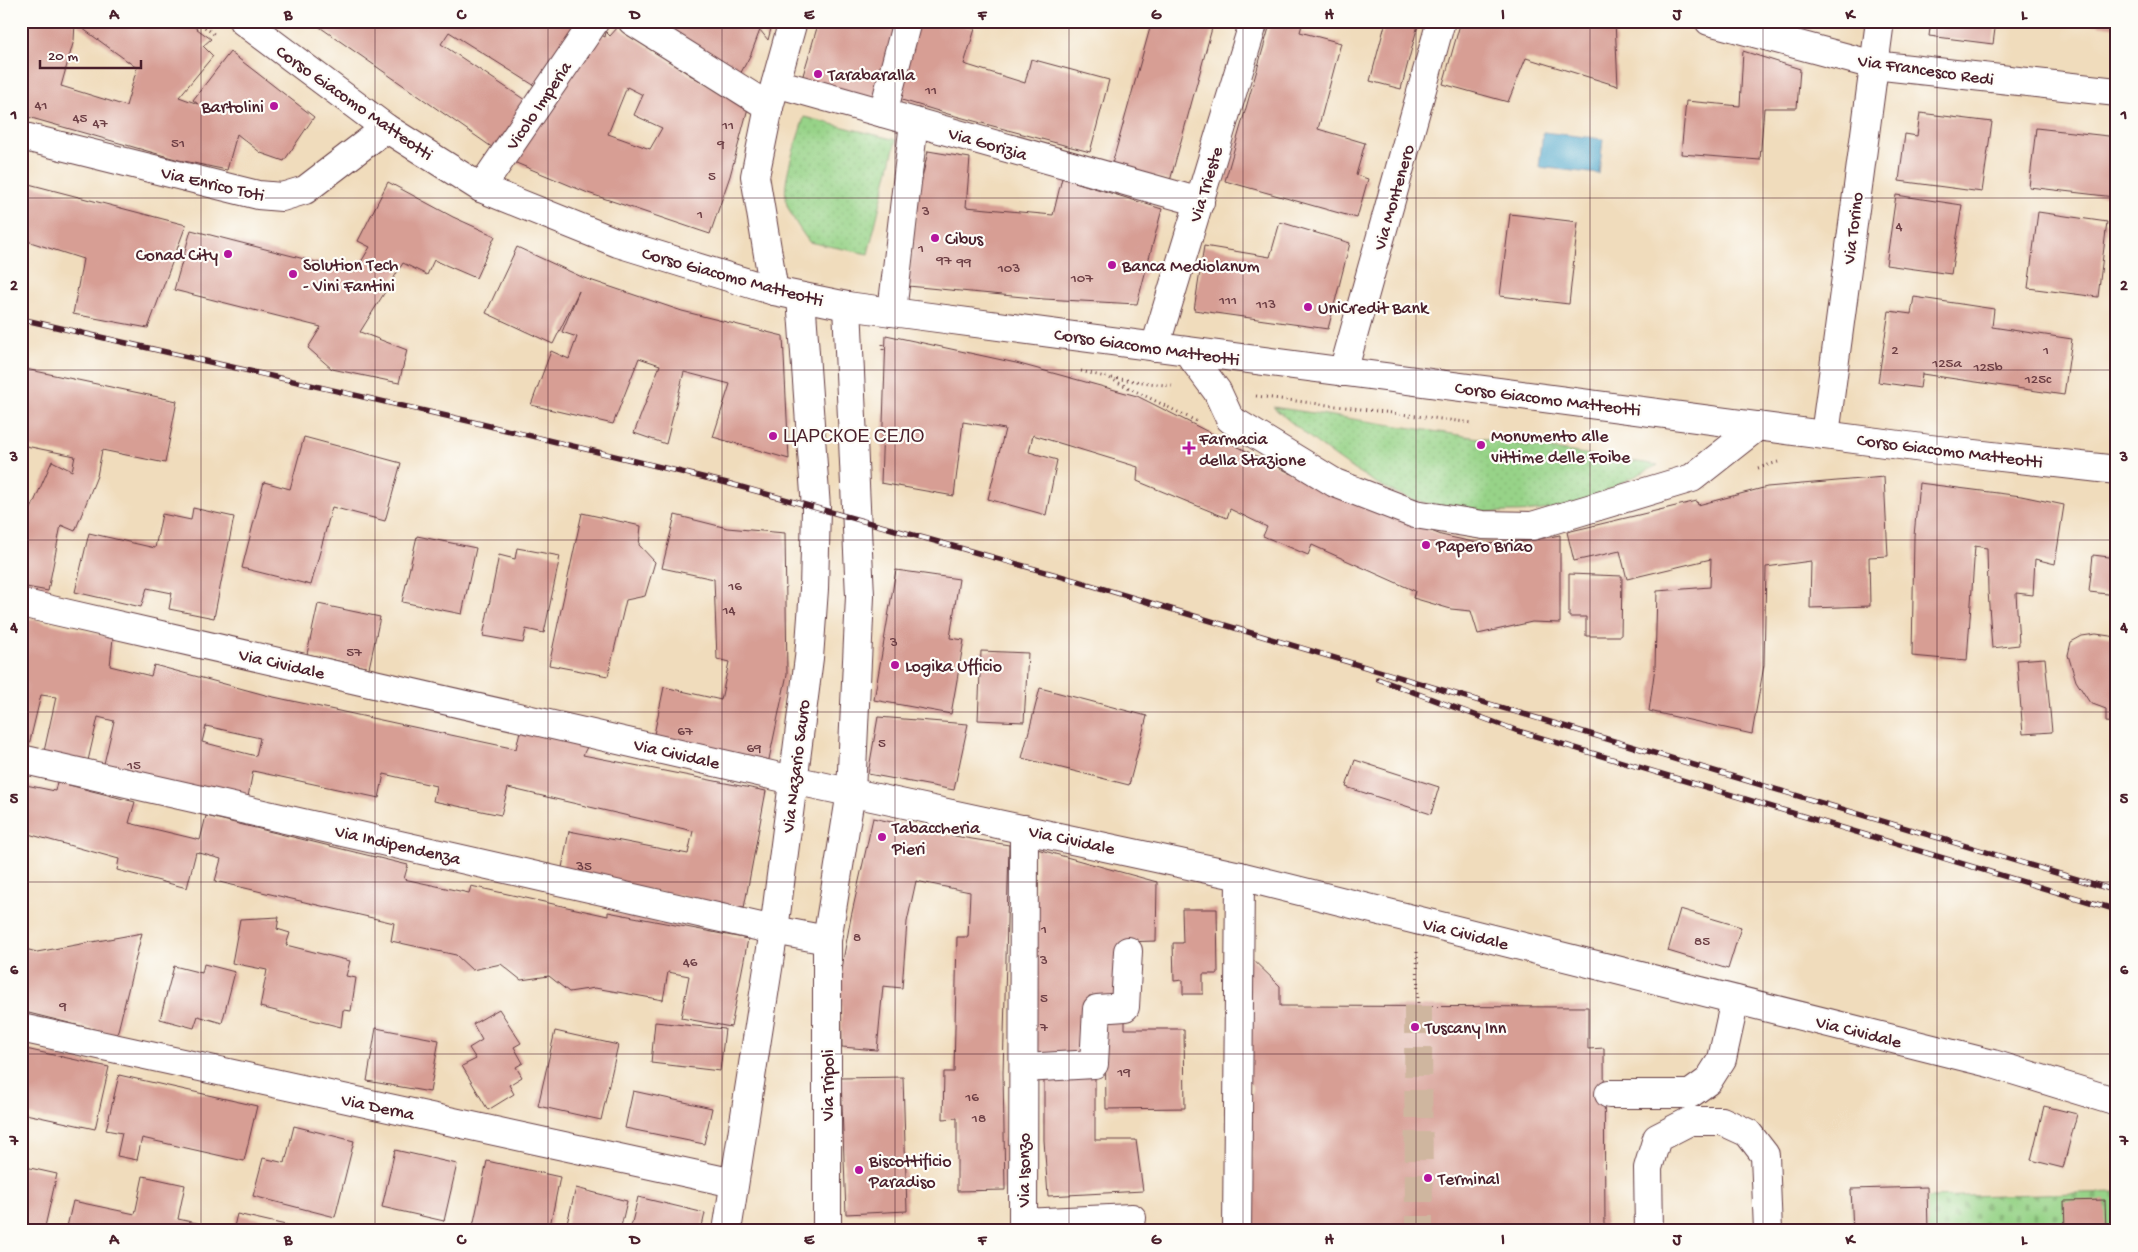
<svg xmlns="http://www.w3.org/2000/svg" width="2138" height="1252" font-family="'Gochi Hand',sans-serif">
  <style>
    .green { fill: url(#green-dots); stroke: #70795a }
    .cemetery { fill: url(#cemetery-stones); stroke: #70795a }
    .water { fill: #4ca5ca; stroke: #4b627a }
    .building { fill: #d79e94; fill-rule: evenodd }
    .lines { fill: none; stroke-linecap: round; stroke-linejoin: round }
    .minor-tunnel { stroke: #cfb69f; stroke-width: 28; stroke-dasharray: 28 14; stroke-linecap: butt }
    .minor-casing { stroke: #633b41; stroke-width: 30 }
    .major-casing { stroke: #633b41; stroke-width: 30 }
    .path { stroke: #633b41; stroke-width: 3; stroke-dasharray: 1 4; stroke-linecap: butt }
    .minor { stroke: #fff; stroke-width: 28 }
    .major { stroke: #fff; stroke-width: 28 }
    .rail-casing { stroke: #4a1f2b; stroke-width: 5.5 }
    .rail { stroke: #fdfcf7; stroke-width: 4; stroke-dasharray: 11; stroke-linecap: butt }
    .grid { fill: none; stroke: #4a1f2b; stroke-width: 1; stroke-opacity: 0.55 }
    .poi-dot { fill: #b5179e; stroke: #fdfcf7; stroke-width: 2 }
    .labels { text-anchor: middle; stroke-width: 4.5; stroke-linejoin: round; paint-order: stroke }
    .number-label { font-size: 15px; fill: #6d3f45 }
    .street-label { font-size: 18px; fill: #4a1f2b; stroke: #fdfcf7 }
    .poi-label { font-size: 18px; fill: #4a1f2b; stroke: #fdfcf7; text-anchor: start }
    .neatline { fill: none; stroke: #4a1f2b; stroke-width: 2 }
    .grid-label { font-size: 16px; text-anchor: middle; font-weight: bold; fill: #4a1f2b }
  </style>
  <defs>
    <pattern id="green-dots" width="8" height="8" patternUnits="userSpaceOnUse" patternTransform="scale(1.25)"><rect width="8" height="8" fill="#97d388"/><path d="M2 2h.1M6 6h.1" fill="none" stroke="#84b576" stroke-width="1.8" stroke-linecap="round"/></pattern>
    <pattern id="cemetery-stones" width="16" height="16" patternUnits="userSpaceOnUse" patternTransform="scale(1.25)"><rect width="16" height="16" fill="#97d388"/><path d="M2 7V4a2 2 0 0 1 4 0v3zM10 15v-3a2 2 0 0 1 4 0v3z" fill="#84b576"/></pattern>
  </defs>
  <rect width="100%" height="100%" fill="#fdfcf7"/>
  <filter id="ink" filterUnits="userSpaceOnUse"><feTurbulence type="fractalNoise" baseFrequency=".02" numOctaves="2"/><feDisplacementMap in="SourceGraphic" scale="10" xChannelSelector="R" yChannelSelector="G"/><feConvolveMatrix kernelMatrix="1 2 1 2 8 2 1 2 1" color-interpolation-filters="sRGB"/></filter>
  <filter id="wash" filterUnits="userSpaceOnUse"><feTurbulence type="fractalNoise" baseFrequency=".0096" numOctaves="4" result="noise"/><feDisplacementMap in="SourceGraphic" scale="20" xChannelSelector="R" yChannelSelector="G"/><feGaussianBlur stdDeviation="1.12" result="paint"/><feColorMatrix in="noise" values="0 0 0 0 0 0 0 0 0 0 0 0 0 0 0 0 0 1.4 0 .05"/><feComposite in="paint" operator="in"/></filter>
  <g filter="url(#wash)">
    <rect width="100%" height="100%" fill="#f0dcbc"/>
    <g class="green">
      <path d="M804,117L896,140L868,254L809,242C801,231 792,218 787,205C780,182 798,139 804,117Z"/>
      <path d="M1273,407L1658,465C1634,476 1610,490 1586,500C1561,509 1534,512 1508,512C1481,513 1455,510 1429,504C1376,493 1314,442 1273,407Z"/>
    </g>
    <path class="cemetery" d="M1851,1189L1927,1197L2117,1192V1231H1853Z"/>
    <path class="water" d="M1543,132L1603,139L1599,174L1539,167Z"/>
    <g id="blocks">
      <g class="building">
        <path d="M21,21H186L211,39L203,46L213,56L179,97L198,104L193,100L230,52L314,117L284,161L261,153L237,134L227,170L179,160L21,115ZM75,23L137,68L126,106L61,86L74,40Z"/>
        <path d="M311,21H590L543,91L449,32L441,44L528,102L496,150Z"/>
        <path d="M653,21H773L768,40L760,30L751,54L738,78Z"/>
        <path d="M819,21H880L879,26L901,32L879,105L801,82Z"/>
        <path d="M916,21H948L975,29L964,64L1025,83L1031,59L1109,80L1090,152L948,114L892,97Z"/>
        <path d="M1152,21H1214L1170,181L1112,164Z"/>
        <path d="M1271,21H1303L1300,32L1341,43L1318,129L1365,143L1356,175L1368,179L1357,218L1225,181Z"/>
        <path d="M1386,21H1419L1401,89L1370,81Z"/>
        <path d="M1461,21H1615L1618,86L1526,58L1508,102L1443,84Z"/>
        <path d="M1931,21H1996L1993,44L1929,36Z"/>
        <path d="M2079,21H2117V28L2079,22Z"/>
        <path d="M618,27L690,75L748,108L730,176L710,234L588,193L509,160L594,31L605,37L606,32L610,36ZM627,87L643,95L634,115L662,128L650,149L608,134Z"/>
        <path d="M1743,51L1800,69L1797,108H1764L1760,160L1681,154L1686,101L1740,106Z"/>
        <path d="M1920,113L1992,122L1982,192L1899,181L1905,134L1917,136Z"/>
        <path d="M2036,128L2117,137V173L2114,197L2029,187Z"/>
        <path d="M928,151L970,158L966,207L1053,215L1062,178L1162,209L1137,304L1044,299L908,286L917,202Z"/>
        <path d="M21,182L186,225L148,328L73,314L83,259L21,239Z"/>
        <path d="M388,182L453,217L495,236L476,278L434,260L427,275L403,263L360,332L407,350L399,383L332,369L308,348L321,327L174,290L191,230L355,272L370,247L358,241Z"/>
        <path d="M1896,195L1962,205L1951,274L1886,265Z"/>
        <path d="M2038,212L2107,222L2098,297L2028,288Z"/>
        <path d="M1510,214L1578,222L1569,304L1500,296Z"/>
        <path d="M1280,222L1350,243L1328,329L1194,310L1204,246L1270,257Z"/>
        <path d="M517,247L584,278L682,311L783,336L789,459L713,437L730,384L684,372L666,444L634,433L660,365L639,358L613,424L531,405L551,351L569,359L577,337L562,332L579,291L553,344L486,313Z"/>
        <path d="M1914,297L1994,309L1992,327L2072,339L2064,395L1922,374L1920,388L1878,382L1889,311L1911,314Z"/>
        <path d="M886,335L1016,363L1137,396L1290,473L1441,535L1482,544L1529,541L1560,535V623L1532,622L1478,634L1471,611L1451,609L1413,598L1415,591L1312,545L1308,555L1263,536L1267,527L1230,509L1227,518L1137,481L1138,467L1033,435L1029,452L1057,460L1046,515L988,499L1005,429L963,422L954,496L881,483Z"/>
        <path d="M21,368L177,401L165,463L102,450L97,476L75,531L61,525L48,591L21,586V517L27,518L52,461L72,471L75,456L21,445Z"/>
        <path d="M304,437L401,463L385,521L332,507L311,585L242,568L264,482L290,489Z"/>
        <path d="M1884,477L1888,556L1869,557L1870,606L1810,608L1811,561L1766,567L1764,665L1752,734L1649,711L1655,667L1657,591L1710,587L1711,559L1627,579L1620,551L1574,561L1567,532L1697,501L1698,505L1767,487Z"/>
        <path d="M1919,483L2021,496L2064,505L2055,564L2035,559L2033,595L2016,593L2019,645L1992,648L1988,591L1987,548L1975,546L1967,661L1912,656L1914,536Z"/>
        <path d="M193,508L234,517L214,618L169,609L172,593L147,588L141,607L75,592L89,533L155,548L162,514L191,520Z"/>
        <path d="M582,513L641,526L639,545L655,562L645,596L626,600L608,676L549,665Z"/>
        <path d="M675,515L727,528L785,533L787,674L768,764L653,739L664,687L721,700L729,662L717,659L714,579L662,568Z"/>
        <path d="M417,536L476,548L462,614L402,602Z"/>
        <path d="M517,548L560,556L544,633L526,629L523,643L483,636L499,555L515,559Z"/>
        <path d="M2093,555L2117,558V595L2089,592Z"/>
        <path d="M896,570L959,579L950,638L964,640L951,714L874,700Z"/>
        <path d="M1569,574L1622,576L1621,636H1586V617H1569Z"/>
        <path d="M318,604L380,617L369,668L307,654Z"/>
        <path d="M21,617L113,638L110,666L151,676L154,665L269,696L516,749L520,731L588,745L583,755L766,791L744,908L561,873L569,831L688,854L693,831L508,788L501,815L433,801L436,786L384,774L379,798L253,771L247,802L103,768L114,721L98,717L87,765L43,756L56,697L41,695L28,749L21,747ZM206,726L260,738L256,756L202,742Z"/>
        <path d="M2096,634L2117,637V723L2106,722V709L2090,703L2076,681L2068,655L2071,642L2082,636Z"/>
        <path d="M981,651L1028,653L1024,722L978,720Z"/>
        <path d="M2045,658L2052,732L2023,734L2017,660Z"/>
        <path d="M1040,688L1147,716L1129,785L1022,758Z"/>
        <path d="M878,717L968,724L954,790L868,774Z"/>
        <path d="M1355,760L1439,787L1431,814L1346,787Z"/>
        <path d="M57,782L135,802L129,823L200,840L206,816L408,865L404,879L469,893L471,886L608,916V912L748,939L731,1027L681,1018L689,976L668,972L663,1000L595,988L569,992L549,976L521,980L501,964L472,970L456,955L391,941L394,923L215,881L221,859L196,852L187,888L117,870L119,859L21,832V784L55,791Z"/>
        <path d="M873,818L960,837L1009,845L1003,1073L1005,1190L957,1191V1118L943,1119L944,1072H954L957,937H968L970,892L916,881L907,922L902,988L883,986L877,1050L842,1047L841,981L844,955L851,917Z"/>
        <path d="M1037,849L1157,882L1156,941L1122,942L1120,997L1089,996L1086,1056L1038,1062L1033,1014Z"/>
        <path d="M1182,909H1217L1218,974H1203V994H1183V980L1174,981L1173,943H1183Z"/>
        <path d="M1680,909L1741,927L1728,969L1668,951Z"/>
        <path d="M279,917L277,929L290,933L286,945L350,961L346,976L356,978L351,1011L343,1010L341,1027L260,1007L267,970L232,963L240,919Z"/>
        <path d="M142,933L117,1035L21,1011V948L37,952Z"/>
        <path d="M1243,950L1280,986V1006L1588,1007V1049L1604,1048L1605,1231H1251L1252,1086L1241,1073Z"/>
        <path d="M204,964L235,972L222,1023L198,1016L194,1028L160,1019L174,966L202,973Z"/>
        <path d="M499,1009L521,1043L514,1047L523,1063L516,1067L522,1077L509,1085L514,1094L488,1110L462,1066L476,1059L469,1048L482,1040L473,1024Z"/>
        <path d="M1105,1019H1125V1029H1184L1185,1108L1106,1109Z"/>
        <path d="M655,1022L725,1029L720,1071L651,1063Z"/>
        <path d="M376,1028L439,1040L430,1092L367,1081Z"/>
        <path d="M555,1031L618,1045L601,1120L538,1106Z"/>
        <path d="M21,1048L109,1067L95,1129L21,1113Z"/>
        <path d="M1044,1074H1095V1140H1136L1143,1191L1048,1196L1044,1140Z"/>
        <path d="M119,1075L257,1106L244,1161L142,1138L137,1160L117,1156L122,1133L106,1130Z"/>
        <path d="M903,1077L907,1211L846,1214L841,1078Z"/>
        <path d="M633,1091L712,1108L704,1144L625,1128Z"/>
        <path d="M2044,1106L2077,1114L2063,1168L2031,1160Z"/>
        <path d="M294,1126L354,1141L335,1217L253,1196L263,1158L285,1163Z"/>
        <path d="M395,1150L457,1164L444,1221L382,1207Z"/>
        <path d="M487,1161L560,1177L549,1231H472Z"/>
        <path d="M21,1166L57,1174L44,1231H21Z"/>
        <path d="M143,1176L185,1185L178,1219L201,1224L199,1231H66L73,1201L135,1214Z"/>
        <path d="M1927,1187L1928,1231H1853L1851,1189Z"/>
        <path d="M576,1188L627,1201L620,1231H565Z"/>
        <path d="M638,1197L705,1213L701,1231H630Z"/>
        <path d="M2105,1200L2106,1231H2065L2064,1201Z"/>
        <path d="M237,1214L299,1228L298,1231H233Z"/>
        <path d="M963,1225L974,1231H931V1229Z"/>
      </g>
    </g>
  </g>
  <g filter="url(#ink)">
    <use href="#blocks" fill-opacity="0" stroke="#633b41" stroke-width="1"/>
    <g class="lines">
      <path class="minor-tunnel" d="M1418,1006L1419,1231"/>
      <defs>
        <g id="minor">
          <path d="M243,21L386,128"/>
          <path d="M632,21L769,107"/>
          <path d="M1709,21L1874,65L2117,92"/>
          <path d="M776,83L1200,202"/>
          <path d="M883,113L907,21"/>
          <path d="M481,188L595,21"/>
          <path d="M774,291L755,176L769,107L793,21"/>
          <path d="M892,312L914,122"/>
          <path d="M1155,347L1254,21"/>
          <path d="M1187,351L1217,391L1230,419L1335,483L1415,514L1483,525L1532,526L1692,478L1758,426"/>
          <path d="M1343,372L1441,21"/>
          <path d="M1825,435L1880,21"/>
          <path d="M21,603L793,780L1240,876L1993,1064L2117,1102"/>
          <path d="M21,759L774,930L827,940"/>
          <path d="M1024,829L1023,1223L1132,1218"/>
          <path d="M21,1028L734,1183"/>
          <path d="M1024,1068L1094,1064L1097,1009L1125,1007L1128,951"/>
          <path d="M1609,1094H1690L1708,1081L1722,1059L1735,1000"/>
          <path d="M727,1231L774,930L809,658L814,589L816,508L801,297"/>
          <path d="M827,1231V940L851,792L860,596L847,306"/>
          <path d="M1237,1231L1240,876"/>
          <path d="M1649,1231L1648,1168L1657,1138L1690,1121H1722L1748,1133L1765,1155L1768,1231"/>
        </g>
        <path id="major" d="M21,136L258,195L282,197L305,190L386,128L481,188L618,243L774,291L847,306L892,312L1930,449L2117,470"/>
      </defs>
      <use href="#minor" class="minor-casing"/>
      <use href="#major" class="major-casing"/>
      <g class="path">
        <path d="M197,21L215,35"/>
        <path d="M883,355V341"/>
        <path d="M1081,371L1109,378L1196,421"/>
        <path d="M1112,378L1172,386"/>
        <path d="M1256,396L1473,423"/>
        <path d="M1758,468L1778,462"/>
        <path d="M1417,952L1418,1006"/>
      </g>
      <use href="#minor" class="minor"/>
      <use href="#major" class="major"/>
      <defs>
        <g id="rail">
          <path d="M21,319L473,422L727,483L1060,576L2117,891"/>
          <path d="M1378,679L1518,731L2117,910"/>
        </g>
      </defs>
      <use href="#rail" class="rail-casing"/>
      <use href="#rail" class="rail"/>
    </g>
  </g>
  <path class="grid" d="M201,21V1231M375,21V1231M548,21V1231M722,21V1231M895,21V1231M1069,21V1231M1243,21V1231M1416,21V1231M1590,21V1231M1763,21V1231M1937,21V1231M21,198H2117M21,370H2117M21,540H2117M21,712H2117M21,882H2117M21,1054H2117"/>
  <g class="poi-dot">
    <circle cx="818" cy="74" r="5"/>
    <circle cx="274" cy="106" r="5"/>
    <circle cx="935" cy="238" r="5"/>
    <circle cx="228" cy="254" r="5"/>
    <circle cx="1112" cy="265" r="5"/>
    <circle cx="293" cy="274" r="5"/>
    <circle cx="1308" cy="307" r="5"/>
    <circle cx="773" cy="436" r="5"/>
    <circle cx="1481" cy="445" r="5"/>
    <path d="M1186.5 440.5h5v5h5v5h-5v5h-5v-5h-5v-5h5z"/>
    <circle cx="1426" cy="545" r="5"/>
    <circle cx="895" cy="665" r="5"/>
    <circle cx="882" cy="837" r="5"/>
    <circle cx="1415" cy="1027" r="5"/>
    <circle cx="859" cy="1170" r="5"/>
    <circle cx="1428" cy="1178" r="5"/>
  </g>
  <g class="labels">
    <g class="number-label">
      <text x="931" y="94">11</text>
      <text x="41" y="109">41</text>
      <text x="80" y="122">45</text>
      <text x="100" y="127">47</text>
      <text x="728" y="129">11</text>
      <text x="178" y="147">51</text>
      <text x="721" y="148">9</text>
      <text x="712" y="180">5</text>
      <text x="926" y="215">3</text>
      <text x="700" y="218">1</text>
      <text x="1899" y="230">4</text>
      <text x="921" y="252">1</text>
      <text x="944" y="264">97</text>
      <text x="964" y="266">99</text>
      <text x="1009" y="272">103</text>
      <text x="1082" y="282">107</text>
      <text x="1228" y="304">111</text>
      <text x="1266" y="308">113</text>
      <text x="1895" y="354">2</text>
      <text x="2046" y="354">1</text>
      <text x="1947" y="367">125a</text>
      <text x="1988" y="371">125b</text>
      <text x="2038" y="383">125c</text>
      <text x="735" y="590">16</text>
      <text x="729" y="614">14</text>
      <text x="894" y="646">3</text>
      <text x="354" y="656">57</text>
      <text x="685" y="735">67</text>
      <text x="882" y="747">5</text>
      <text x="754" y="752">69</text>
      <text x="134" y="769">15</text>
      <text x="584" y="870">35</text>
      <text x="1044" y="933">1</text>
      <text x="857" y="941">8</text>
      <text x="1702" y="945">85</text>
      <text x="1044" y="964">3</text>
      <text x="690" y="966">46</text>
      <text x="1044" y="1002">5</text>
      <text x="63" y="1010">9</text>
      <text x="1044" y="1031">7</text>
      <text x="1124" y="1076">19</text>
      <text x="972" y="1101">16</text>
      <text x="979" y="1122">18</text>
    </g>
    <g class="street-label">
      <text transform="translate(1926 69) rotate(8)" y="6">Via Francesco Redi</text>
      <text transform="translate(355 102) rotate(35)" y="6">Corso Giacomo Matteotti</text>
      <text transform="translate(538 105) rotate(-56)" y="6">Vicolo Imperia</text>
      <text transform="translate(988 143) rotate(16)" y="6">Via Gorizia</text>
      <text transform="translate(213 183) rotate(13)" y="6">Via Enrico Toti</text>
      <text transform="translate(1205 184) rotate(-73)" y="6">Via Trieste</text>
      <text transform="translate(1393 197) rotate(-74)" y="6">Via Montenero</text>
      <text transform="translate(1852 228) rotate(-83)" y="6">Via Torino</text>
      <text transform="translate(733 276) rotate(15)" y="6">Corso Giacomo Matteotti</text>
      <text transform="translate(1147 346) rotate(8)" y="6">Corso Giacomo Matteotti</text>
      <text transform="translate(1548 398) rotate(7)" y="6">Corso Giacomo Matteotti</text>
      <text transform="translate(1950 450) rotate(7)" y="6">Corso Giacomo Matteotti</text>
      <text transform="translate(282 663) rotate(13)" y="6">Via Cividale</text>
      <text transform="translate(677 753) rotate(13)" y="6">Via Cividale</text>
      <text transform="translate(795 766) rotate(-83)" y="6">Via Nazario Sauro</text>
      <text transform="translate(1072 839) rotate(12)" y="6">Via Cividale</text>
      <text transform="translate(398 844) rotate(13)" y="6">Via Indipendenza</text>
      <text transform="translate(1466 933) rotate(14)" y="6">Via Cividale</text>
      <text transform="translate(1859 1031) rotate(14)" y="6">Via Cividale</text>
      <text transform="translate(827 1085) rotate(-90)" y="6">Via Tripoli</text>
      <text transform="translate(378 1106) rotate(12)" y="6">Via Derna</text>
      <text transform="translate(1023 1170) rotate(-90)" y="6">Via Isonzo</text>
    </g>
    <g class="poi-label">
      <text x="828" y="80">Tarabaralla</text>
      <text x="264" y="112" text-anchor="end">Bartolini</text>
      <text x="945" y="244">Cibus</text>
      <text x="218" y="260" text-anchor="end">Conad City</text>
      <text x="303" y="270">Solution Tech<tspan x="303" dy="21">- Vini Fantini</tspan></text>
      <text x="1122" y="271">Banca Mediolanum</text>
      <text x="1318" y="313">UniCredit Bank</text>
      <text x="1491" y="441">Monumento alle<tspan x="1491" dy="21">vittime delle Foibe</tspan></text>
      <text x="783" y="442">ЦАРСКОЕ СЕЛО</text>
      <text x="1199" y="444">Farmacia<tspan x="1199" dy="21">della Stazione</tspan></text>
      <text x="1436" y="551">Papero Briao</text>
      <text x="905" y="671">Logika Ufficio</text>
      <text x="892" y="833">Tabaccheria<tspan x="892" dy="21">Pieri</tspan></text>
      <text x="1425" y="1033">Tuscany Inn</text>
      <text x="869" y="1166">Biscottificio<tspan x="869" dy="21">Paradiso</tspan></text>
      <text x="1438" y="1184">Terminal</text>
    </g>
  </g>
  <rect width="2138" height="1252" fill="none" stroke="#fdfcf7" stroke-width="55"/>
  <path d="M40 60v8h101v-8" fill="none" stroke="#4a1f2b" stroke-width="2.5"/>
  <text x="48" y="60" font-size="15" fill="#4a1f2b" stroke="#fdfcf7" stroke-width="4" paint-order="stroke">20 m</text>
  <rect x="28" y="28" width="2082" height="1196" class="neatline"/>
  <g class="grid-label">
    <text x="114" y="19">A</text>
    <text x="288" y="19">B</text>
    <text x="461" y="19">C</text>
    <text x="635" y="19">D</text>
    <text x="809" y="19">E</text>
    <text x="982" y="19">F</text>
    <text x="1156" y="19">G</text>
    <text x="1329" y="19">H</text>
    <text x="1503" y="19">I</text>
    <text x="1677" y="19">J</text>
    <text x="1850" y="19">K</text>
    <text x="2024" y="19">L</text>
    <text x="14" y="119">1</text>
    <text x="2124" y="119">1</text>
    <text x="14" y="290">2</text>
    <text x="2124" y="290">2</text>
    <text x="14" y="461">3</text>
    <text x="2124" y="461">3</text>
    <text x="14" y="632">4</text>
    <text x="2124" y="632">4</text>
    <text x="14" y="803">5</text>
    <text x="2124" y="803">5</text>
    <text x="14" y="974">6</text>
    <text x="2124" y="974">6</text>
    <text x="14" y="1145">7</text>
    <text x="2124" y="1145">7</text>
    <text x="114" y="1244">A</text>
    <text x="288" y="1244">B</text>
    <text x="461" y="1244">C</text>
    <text x="635" y="1244">D</text>
    <text x="809" y="1244">E</text>
    <text x="982" y="1244">F</text>
    <text x="1156" y="1244">G</text>
    <text x="1329" y="1244">H</text>
    <text x="1503" y="1244">I</text>
    <text x="1677" y="1244">J</text>
    <text x="1850" y="1244">K</text>
    <text x="2024" y="1244">L</text>
  </g>
</svg>
